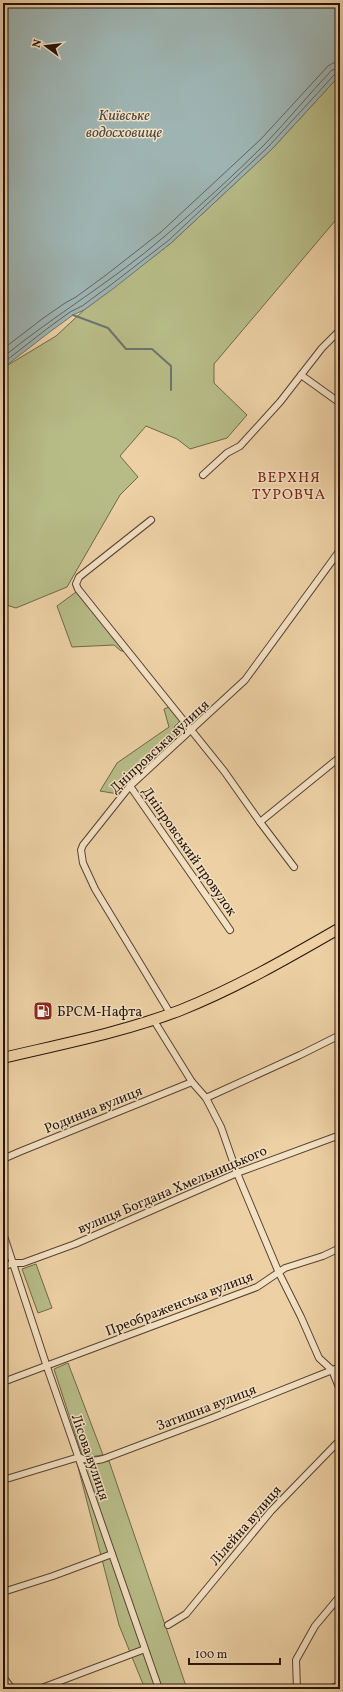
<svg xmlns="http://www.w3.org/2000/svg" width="343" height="1692" font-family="Vollkorn,serif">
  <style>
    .green { fill: #b7bc87; stroke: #6e6848 }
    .water { fill: #9eb4b2; stroke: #6e746f }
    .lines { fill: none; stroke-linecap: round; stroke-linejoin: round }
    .shore { stroke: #62645e; stroke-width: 1 }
    .stream { stroke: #6e746f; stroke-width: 2 }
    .minor-casing { stroke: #584231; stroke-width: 8 }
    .primary-casing { stroke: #26130a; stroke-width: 12 }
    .minor { stroke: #f3e1c4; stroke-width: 6 }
    .primary { stroke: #edd1a5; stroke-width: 10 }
    .labels { text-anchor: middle; stroke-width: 3; stroke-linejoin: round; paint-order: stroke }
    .street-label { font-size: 14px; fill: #26130a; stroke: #f3e1c4 }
    .poi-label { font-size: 14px; fill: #26130a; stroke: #f3e1c4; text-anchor: start }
    .water-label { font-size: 15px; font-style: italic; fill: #504b45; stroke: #f3e1c4 }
    .neighbourhood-label { font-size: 15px; letter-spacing: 1px; fill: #7a1f14; stroke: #f3e1c4 }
  </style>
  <rect width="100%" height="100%" fill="#edd1a5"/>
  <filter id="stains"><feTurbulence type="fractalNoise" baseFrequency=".005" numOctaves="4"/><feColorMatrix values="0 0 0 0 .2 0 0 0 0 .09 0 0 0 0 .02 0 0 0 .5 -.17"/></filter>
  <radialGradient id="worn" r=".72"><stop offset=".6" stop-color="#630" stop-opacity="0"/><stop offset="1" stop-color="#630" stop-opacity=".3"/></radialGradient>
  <g class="green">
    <path d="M340,75V215L214,364V383L247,415L227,438L190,449L177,439L146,426L120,456L138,477L120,495L67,587L16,608L3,604V368L56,336L84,310L171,243L272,149Z"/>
    <path d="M76,592L124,651H121L114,645L72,647L57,606Z"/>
    <path d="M169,707L180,721L174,727L178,733L118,794L100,791L117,763L169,727L164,709Z"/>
    <path d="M36,1264L52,1308L38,1313L22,1269Z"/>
    <path d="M68,1363L103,1455L89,1457L82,1455L54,1369Z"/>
    <path d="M109,1461L187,1689H145L119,1625L77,1463Z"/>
  </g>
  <path class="water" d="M3,3H340V75L272,149L171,243L114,288L84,310L73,315L51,331L3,368Z"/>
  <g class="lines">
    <g class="shore">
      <path d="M3,349L42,319L65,303L76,297L106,275L161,232L261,139L328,66L333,63L340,62"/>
      <path d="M3,357C56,314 113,281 165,236C199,207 233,176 265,144C288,120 309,94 332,70L340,68"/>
      <path d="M3,363L48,328L70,312L82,306L112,284L169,240L269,146L335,74L340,73"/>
    </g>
    <path class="stream" d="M73,315L108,328L126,349H152L171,366V390"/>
    <defs>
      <g id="minor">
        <path d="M301,375L340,403"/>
        <path d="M203,475L227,453L240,446L280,402L322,348L340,330"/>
        <path d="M151,520L79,577L76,584L78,589L224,771L260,822L294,867"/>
        <path d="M130,786L230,930"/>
        <path d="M260,822L340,757"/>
        <path d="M170,1013L95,889L83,863L81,850L83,845L130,786L245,680L340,550"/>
        <path d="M153,1019L192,1082L206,1098L221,1127L237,1173L279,1273L301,1317L319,1358L332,1370L340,1390"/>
        <path d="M206,1098L300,1055L340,1035"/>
        <path d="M3,1159L19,1152L192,1082"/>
        <path d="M3,1233L47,1367L159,1689"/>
        <path d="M3,1267L13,1263H23L75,1244L237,1173L340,1135"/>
        <path d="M3,1382L257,1287L285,1268L323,1256L340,1248"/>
        <path d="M3,1480L79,1457C88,1462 94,1461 103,1459L212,1418L340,1367"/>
        <path d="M3,1592L53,1576L112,1554"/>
        <path d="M168,1625L186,1614L271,1511L340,1440"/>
        <path d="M3,1677L12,1689"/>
        <path d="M39,1689L145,1649"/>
        <path d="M297,1689L296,1660L315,1626L340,1596"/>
        <path d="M329,1689L340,1685"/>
      </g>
      <path id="primary" d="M3,1058C62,1044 124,1032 181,1010C236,988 288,958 340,928"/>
    </defs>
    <use href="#minor" class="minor-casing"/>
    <use href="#primary" class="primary-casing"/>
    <use href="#minor" class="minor"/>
    <use href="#primary" class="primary"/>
  </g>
  <defs>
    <symbol id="fuel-square" viewBox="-11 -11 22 22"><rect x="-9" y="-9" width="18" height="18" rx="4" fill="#8f2418" stroke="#f3e1c4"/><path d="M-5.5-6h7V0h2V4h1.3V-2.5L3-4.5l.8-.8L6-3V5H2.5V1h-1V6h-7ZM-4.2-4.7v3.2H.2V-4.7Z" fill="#fff"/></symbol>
  </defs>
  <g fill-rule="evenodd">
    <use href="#fuel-square" x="32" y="1000" width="22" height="22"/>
  </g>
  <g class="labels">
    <g class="street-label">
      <text transform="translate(159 746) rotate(-43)" y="5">Дніпровська вулиця</text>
      <text transform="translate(190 851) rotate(55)" y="5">Дніпровський провулок</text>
      <text transform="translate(93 1109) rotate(-22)" y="5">Родинна вулиця</text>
      <text transform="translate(172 1189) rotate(-23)" y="5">вулиця Богдана Хмельницького</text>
      <text transform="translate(179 1303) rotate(-21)" y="5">Преображенська вулиця</text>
      <text transform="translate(206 1407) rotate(-21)" y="5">Затишна вулиця</text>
      <text transform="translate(91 1457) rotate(71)" y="5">Лісова вулиця</text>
      <text transform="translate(245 1525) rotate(-49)" y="5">Лілейна вулиця</text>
    </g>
    <g class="poi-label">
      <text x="57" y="1016">БРСМ-Нафта</text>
    </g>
    <g class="water-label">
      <text x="124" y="120">Київське<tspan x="124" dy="17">водосховище</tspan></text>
    </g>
    <g class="neighbourhood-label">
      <text x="289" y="482">ВЕРХНЯ<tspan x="289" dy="17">ТУРОВЧА</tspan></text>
    </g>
  </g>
  <rect width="343" height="1692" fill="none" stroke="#edd1a5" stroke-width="16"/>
  <rect x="4" y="4" width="335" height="1684" fill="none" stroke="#26130a" stroke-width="2"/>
  <rect x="8" y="8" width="327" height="1676" fill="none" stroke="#26130a"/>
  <g transform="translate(46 46) rotate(285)" stroke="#f3e1c4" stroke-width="3" paint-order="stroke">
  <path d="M0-3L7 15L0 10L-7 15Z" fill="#26130a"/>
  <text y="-6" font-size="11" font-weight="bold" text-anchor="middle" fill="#26130a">N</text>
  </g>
  <path d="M189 1658v6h91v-6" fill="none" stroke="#26130a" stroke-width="2"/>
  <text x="195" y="1658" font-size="12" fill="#26130a" stroke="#f3e1c4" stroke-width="3" paint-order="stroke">100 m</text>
  <rect width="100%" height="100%" filter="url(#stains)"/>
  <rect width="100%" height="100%" fill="url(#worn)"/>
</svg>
